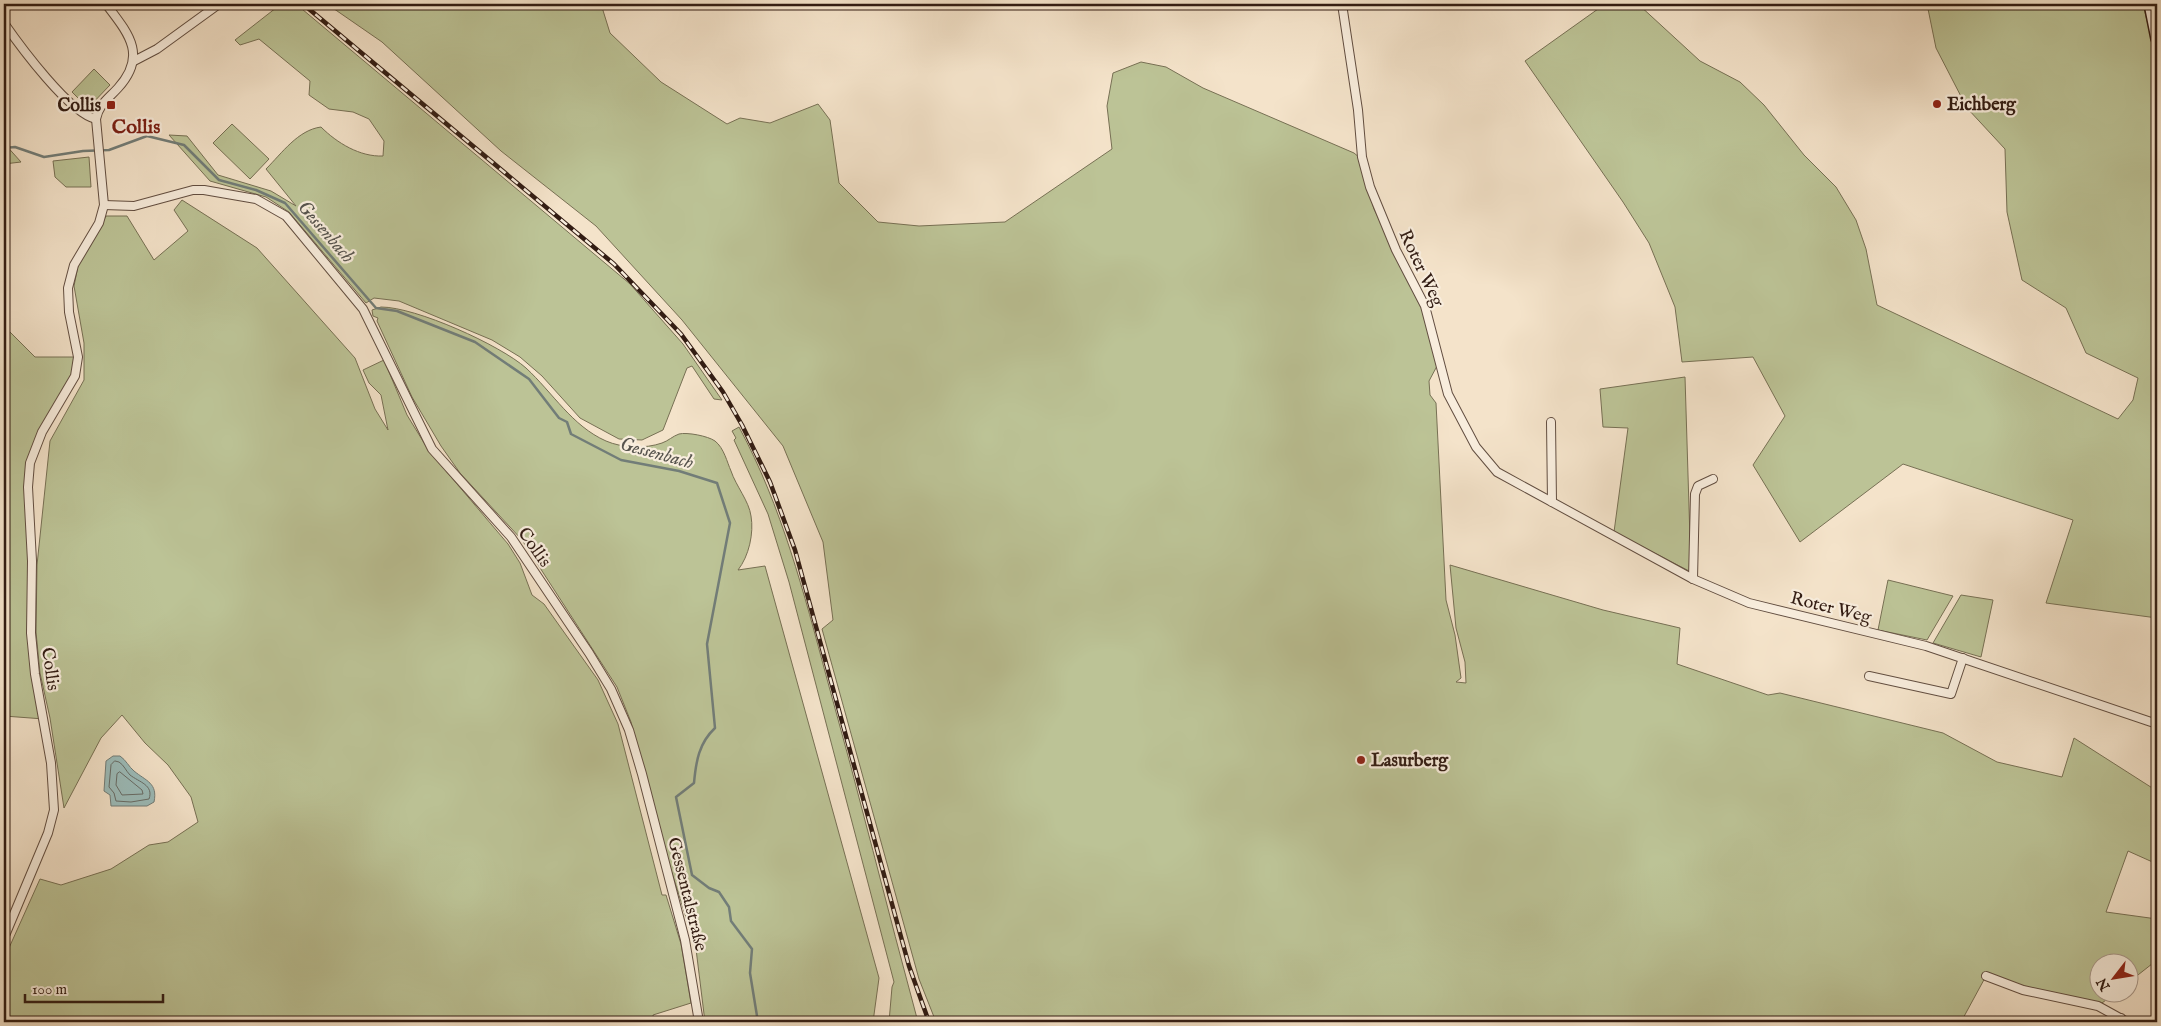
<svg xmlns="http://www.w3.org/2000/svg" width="2161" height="1026" font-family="'IM FELL English',serif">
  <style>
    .green { fill: #bcc396; stroke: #777054 }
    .water { fill: #9cbdbb; stroke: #727d78 }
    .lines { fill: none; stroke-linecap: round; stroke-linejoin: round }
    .shore { stroke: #676c67; stroke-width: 1 }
    .stream { stroke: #727d78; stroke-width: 2.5 }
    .minor-casing { stroke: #624e41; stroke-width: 10 }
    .secondary-casing { stroke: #321c13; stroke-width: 14 }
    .minor { stroke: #f8eddd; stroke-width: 8 }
    .secondary { stroke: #f8eddd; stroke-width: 11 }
    .rail-casing { stroke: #321c13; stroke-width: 4.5 }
    .rail { stroke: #f8eddd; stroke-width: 2.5; stroke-dasharray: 8; stroke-linecap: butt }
    .poi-dot { fill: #8f2418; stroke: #f8eddd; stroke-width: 2 }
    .labels { text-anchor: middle; stroke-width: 4.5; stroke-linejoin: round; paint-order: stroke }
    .poi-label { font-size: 18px; font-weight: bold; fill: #321c13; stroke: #f8eddd; text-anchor: start }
    .street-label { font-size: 18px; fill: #321c13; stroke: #f8eddd }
    .water-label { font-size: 19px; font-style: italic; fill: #57544e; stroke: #f8eddd }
    .quarter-label { font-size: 20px; font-weight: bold; fill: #7a1f14; stroke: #f8eddd }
  </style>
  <rect width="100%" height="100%" fill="#f4e3ca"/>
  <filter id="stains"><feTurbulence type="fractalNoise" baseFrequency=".004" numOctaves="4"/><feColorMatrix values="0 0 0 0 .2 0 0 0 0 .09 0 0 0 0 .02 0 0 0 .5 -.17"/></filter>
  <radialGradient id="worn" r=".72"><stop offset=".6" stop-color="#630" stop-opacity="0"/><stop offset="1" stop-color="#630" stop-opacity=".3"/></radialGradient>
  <g class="green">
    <path d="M281,4H296L630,284L683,344L722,400L714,399L692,366L687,368L663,430L642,440L619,439L580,418L542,376L520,357L492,340L399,301L374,298L366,303L289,212L266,197L210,181L169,135L187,136L218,175L271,191L296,206L266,169C282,153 298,130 321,127C337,143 360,157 383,156L384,141L369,119L353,112L329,109L309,95L310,81L259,39L240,45L235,40Z"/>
    <path d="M327,4H601L610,33L661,82L727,124L740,118L770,123L818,104L830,120L839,183L878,222L919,226L1005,222L1112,149L1107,106L1113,73L1141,62L1166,67L1203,88L1354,153L1360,158L1374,209L1423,307L1436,353L1437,366L1429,381L1430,395L1436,403L1446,600L1455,635L1461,678L1456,682L1466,683L1465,662L1456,628L1450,565L1603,610L1680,628L1677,664L1768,695L1780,693L1943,733L1997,762L2062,777L2074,738L2157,791V864L2128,851L2106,912L2157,919V960L2129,982L2128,964H2098V994H2114L2098,1006L1986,976L1961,1022H936L919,979L822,629L833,620L823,542L783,446L682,320L596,226L501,151L382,42Z"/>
    <path d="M1605,4H1638L1700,61L1740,82L1764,105L1804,155L1836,187L1856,220L1866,249L1877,305L2118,419L2133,400L2138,378L2086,353L2066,308L2022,280L2007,212L2005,149L1967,108L1936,48L1927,4H2143L2157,62V618L2046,603L2073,520L1903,464L1800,542L1753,465L1785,416L1753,357L1682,362L1675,307L1649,243L1623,202L1525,61Z"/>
    <path d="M94,69L110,85L88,108L72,92Z"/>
    <path d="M232,124L269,159L250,179L213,143Z"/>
    <path d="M4,143L21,162L4,164Z"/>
    <path d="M89,157L91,187H66L55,177L53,161Z"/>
    <path d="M182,200L257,248L355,358L375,409L388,430L381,395L369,383L363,370L384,360L407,415L429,451L508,544L520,563L532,595L544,604L598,680L618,724L662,895H666L681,944L691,1003L653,1015L654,1022H4V959L40,879L61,885L111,869L149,845L168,842L198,822L191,797L168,765L145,743L122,715L101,738L64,808L50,718L40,673L36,632L37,565L50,441L84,380V343L74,286L78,266L106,216H127L154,260L188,231L174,210Z"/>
    <path d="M381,307C416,307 500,345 526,368C553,393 572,426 606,441C622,448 645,449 662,443C668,441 673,436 679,434C687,432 708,436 715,441C724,448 727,462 731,471C736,486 749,501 751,516C754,533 749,556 738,570L765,566L879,978L873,1022H705L696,949L665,851L631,722L617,687L522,540L460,473L441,446L412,397L377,321L378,318L373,316L372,310Z"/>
    <path d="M4,326L35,357H78L73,379L30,463L31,633L44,719L4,716Z"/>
    <path d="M1685,377L1691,572L1614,532L1628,428L1603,427L1600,389Z"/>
    <path d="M739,427C782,507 804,593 827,679C859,793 887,908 918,1022H889L892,987L894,982L789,582L768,514L734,440L736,438L732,431Z"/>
    <path d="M1888,580L1953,596L1927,640L1878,630Z"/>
    <path d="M1961,595L1993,600L1981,657L1933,643Z"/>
  </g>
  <path class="water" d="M113,756H120C126,760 129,767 134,771C146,781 158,783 154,802L147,806H111L110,795L104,791L106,761Z"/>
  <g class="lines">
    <g class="shore">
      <path d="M115,761L119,762C124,765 126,771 130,775C139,782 154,785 149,799L131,802L116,801L114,793L109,787L111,765Z"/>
      <path d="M120,772L142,790L143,794L122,795L116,785L117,774Z"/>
    </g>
    <path class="stream" d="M4,148L15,147L44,157L83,151L109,150L147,136L184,145L219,180L256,190L285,203L376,308L397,311L475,342L529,379L559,418L567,422L571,434L621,460L679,471L717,483L730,523L707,644L715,728C699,743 696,761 694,783L676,797L692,875L709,888L719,892L729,907L731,921L752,949L750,973L757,1016L753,1022"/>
    <defs>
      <g id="minor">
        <path d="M1342,4L1358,110L1362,157L1370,187L1396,250L1425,306L1448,394L1476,447L1497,472L1693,579L1749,603L1926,646L2157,724"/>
        <path d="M4,23C20,46 70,114 96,119"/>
        <path d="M134,61L157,49L219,4"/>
        <path d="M104,205L134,206L193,190H204L256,199L286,216L363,309L432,449L511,537L589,653L611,689L629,730L642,774L685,940L699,1022"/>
        <path d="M1551,422L1552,502"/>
        <path d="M1693,579L1695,494L1698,486L1713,479"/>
        <path d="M1869,676L1951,694L1963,658"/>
        <path d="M4,938L48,833L54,810L51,763L35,674L31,633L32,561L28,487L30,463L42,432L75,376L78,357L69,312L68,288L74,265L99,223L104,205L96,119C99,104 108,99 118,88C148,55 128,33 106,4"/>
        <path d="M1986,976L2023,990L2098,1006L2127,1022"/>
        <path d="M2108,1022L2121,1018"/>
      </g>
      <path id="secondary" d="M2150,4L2157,39"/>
    </defs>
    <use href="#minor" class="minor-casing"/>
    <use href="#secondary" class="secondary-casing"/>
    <use href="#minor" class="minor"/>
    <use href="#secondary" class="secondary"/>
    <defs>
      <path id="rail" d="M303,4L614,264L681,334L723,392L742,425L770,482L795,550L909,966L929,1022"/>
    </defs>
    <use href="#rail" class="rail-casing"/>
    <use href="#rail" class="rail"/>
  </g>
  <g class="poi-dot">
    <circle cx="1937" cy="104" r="5"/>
    <rect x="106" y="100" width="10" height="10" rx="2.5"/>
    <circle cx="1361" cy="760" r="5"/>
  </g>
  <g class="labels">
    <g class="poi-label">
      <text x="1947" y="110">Eichberg</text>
      <text x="101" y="111" text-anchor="end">Collis</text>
      <text x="1371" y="766">Lasurberg</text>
    </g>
    <g class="street-label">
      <text transform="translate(1422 268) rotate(65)" y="6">Roter Weg</text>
      <text transform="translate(535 547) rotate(55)" y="6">Collis</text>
      <text transform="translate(1831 607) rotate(14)" y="6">Roter Weg</text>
      <text transform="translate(51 669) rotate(82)" y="6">Collis</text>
      <text transform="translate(688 894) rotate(76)" y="6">Gessentalstraße</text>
    </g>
    <g class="water-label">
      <text transform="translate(327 231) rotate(49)" y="7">Gessenbach</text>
      <text transform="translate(657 452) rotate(15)" y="7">Gessenbach</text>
    </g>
    <g class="quarter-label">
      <text x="136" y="133">Collis</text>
    </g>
  </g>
  <rect width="2161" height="1026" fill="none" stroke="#f4e3ca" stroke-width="20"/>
  <rect x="5" y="5" width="2151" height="1016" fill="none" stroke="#321c13" stroke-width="2.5"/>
  <rect x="10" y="10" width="2141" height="1006" fill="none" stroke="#321c13"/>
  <g transform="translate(2114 978) rotate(239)"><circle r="24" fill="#f8eddd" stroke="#a9998c"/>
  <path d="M0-4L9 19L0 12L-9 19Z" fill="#8f2418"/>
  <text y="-8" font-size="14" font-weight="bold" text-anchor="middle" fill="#321c13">N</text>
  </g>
  <path d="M25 994v8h138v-8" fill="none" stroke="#321c13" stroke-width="2.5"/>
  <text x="32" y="994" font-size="15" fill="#321c13" stroke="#f8eddd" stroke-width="4" paint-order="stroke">100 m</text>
  <rect width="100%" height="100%" filter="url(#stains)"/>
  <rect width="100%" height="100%" fill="url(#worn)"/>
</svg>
